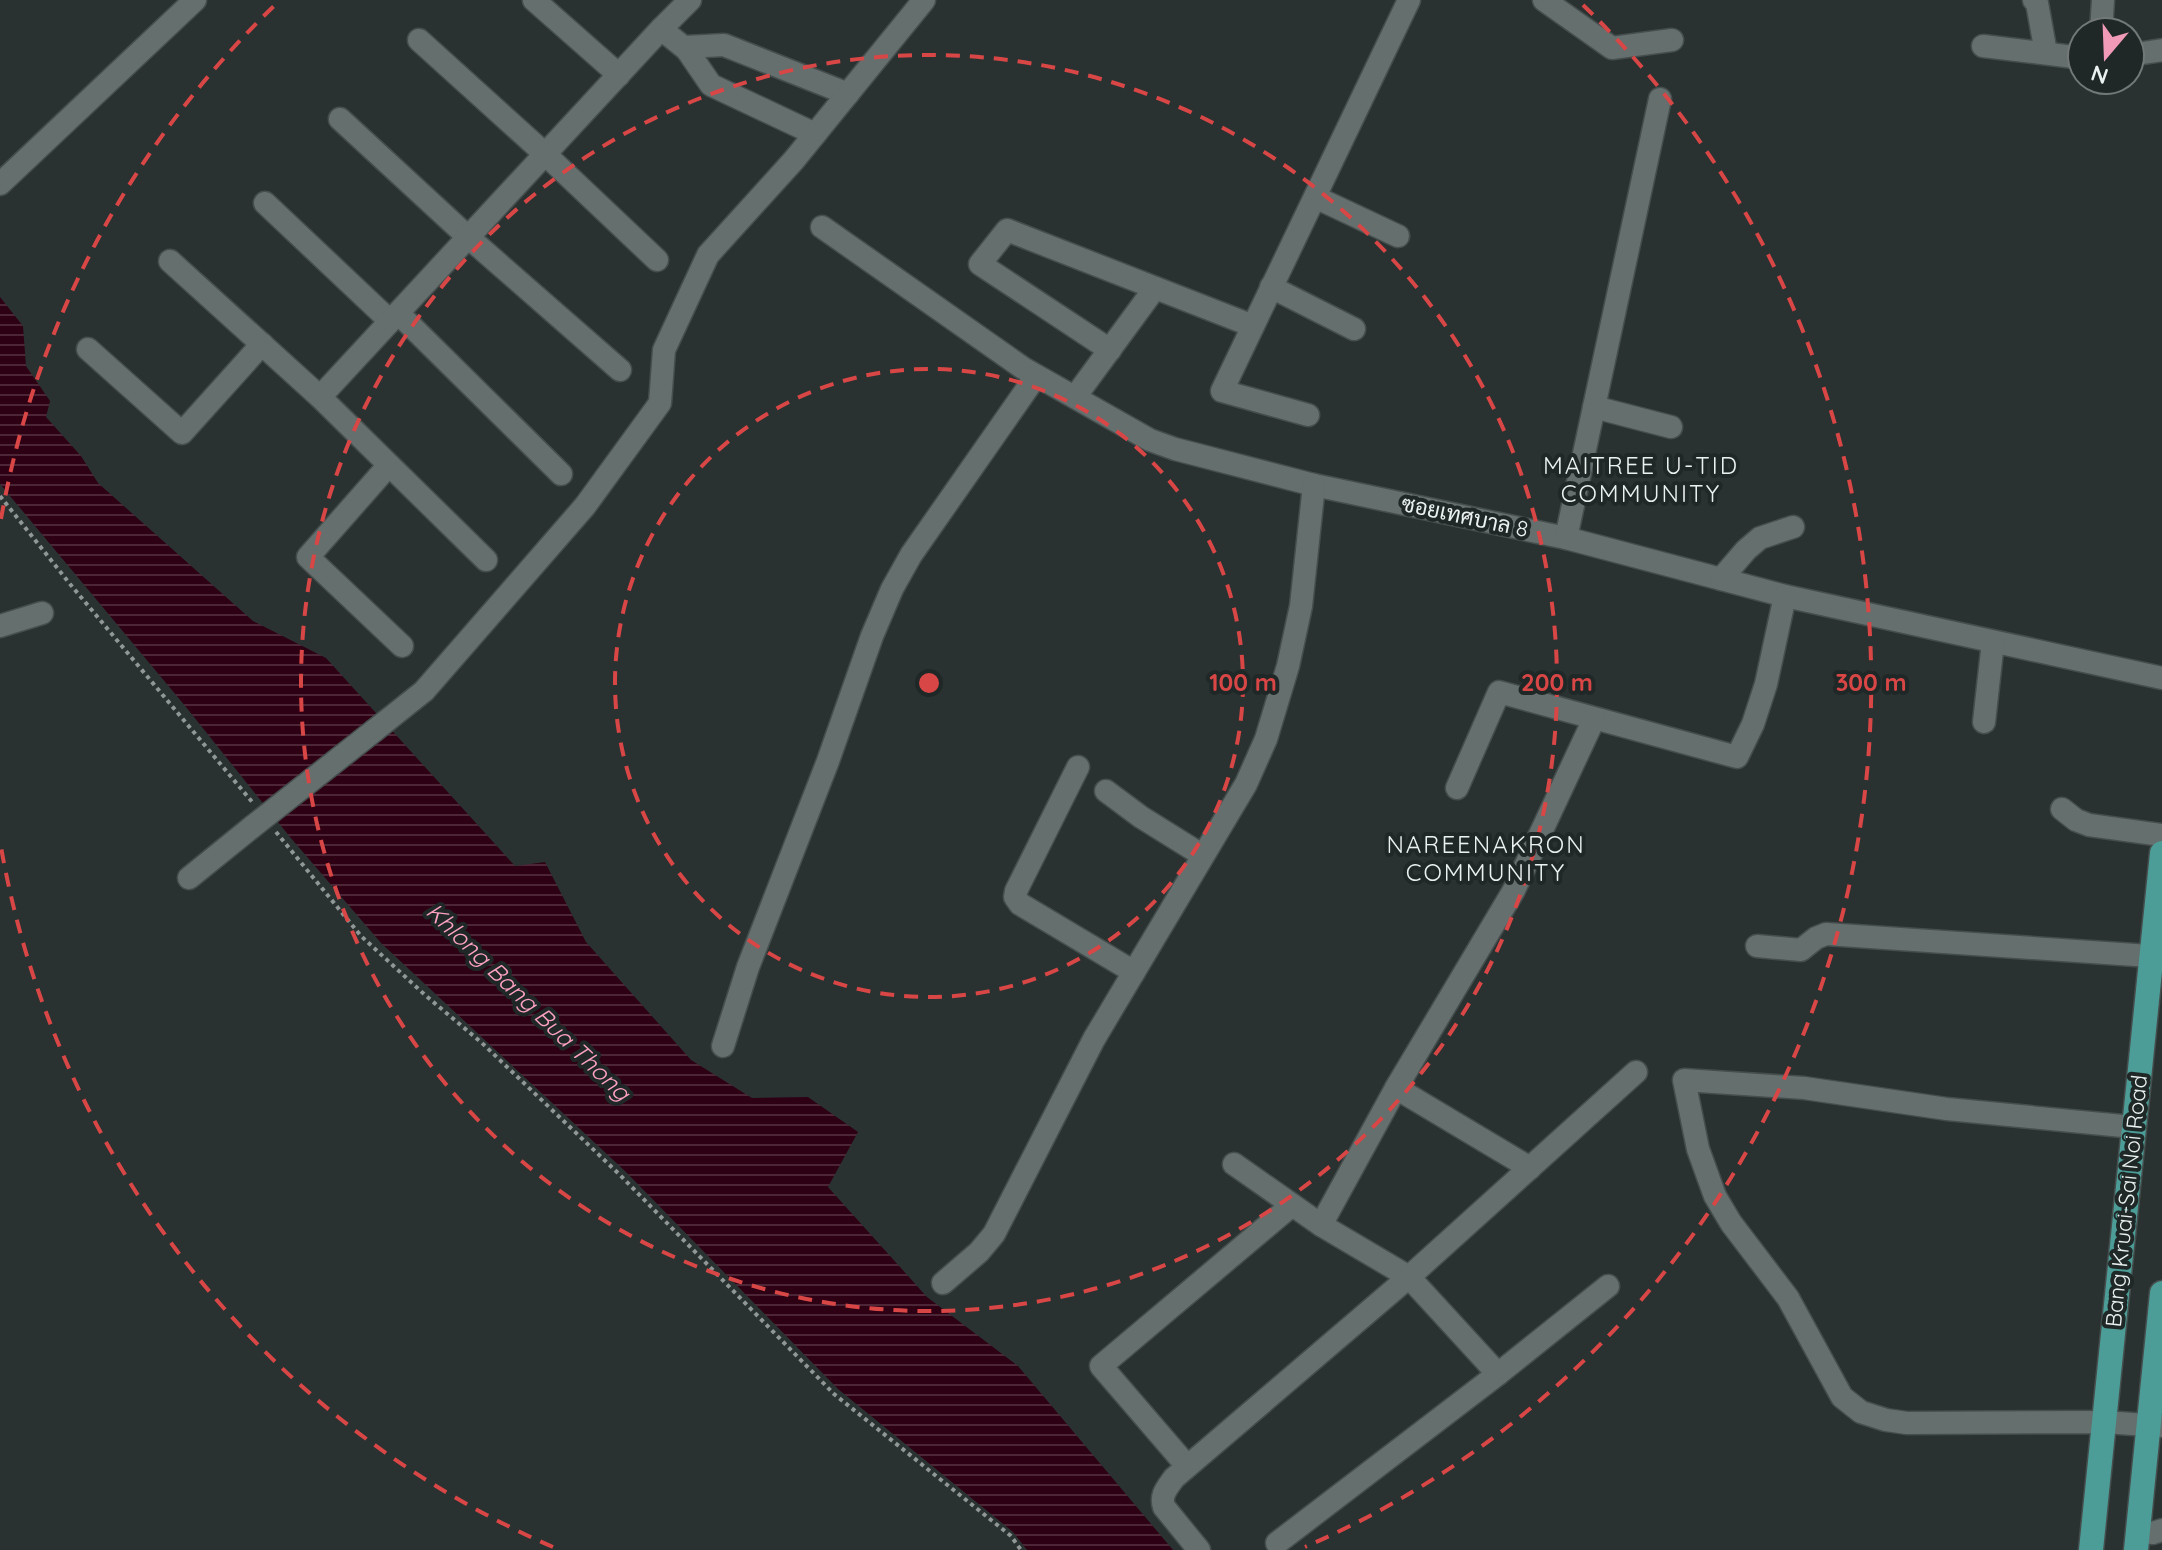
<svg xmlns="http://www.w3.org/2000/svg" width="2162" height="1550" font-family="Quicksand,Sarabun,sans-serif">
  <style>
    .water { fill: url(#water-rules) }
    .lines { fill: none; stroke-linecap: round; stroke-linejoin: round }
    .minor-casing { stroke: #454d4d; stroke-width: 25 }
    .major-casing { stroke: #454d4d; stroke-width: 27 }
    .path { stroke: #909796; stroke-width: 4; stroke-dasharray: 4 4; stroke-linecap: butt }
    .minor { stroke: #656f6e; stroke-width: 22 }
    .major { stroke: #4c9d97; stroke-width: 24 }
    .minor-bridge-casing { stroke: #454d4d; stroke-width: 25; stroke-linecap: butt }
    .minor-bridge { stroke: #656f6e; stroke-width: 22 }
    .ring { fill: none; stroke: #d94646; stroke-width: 4; stroke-dasharray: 14 10 }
    .labels { text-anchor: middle; stroke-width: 8; stroke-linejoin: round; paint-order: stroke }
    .street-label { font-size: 22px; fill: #ebf1f0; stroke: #1f2827 }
    .neighbourhood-label { font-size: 24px; letter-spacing: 2px; fill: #ebf1f0; stroke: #1f2827 }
    .water-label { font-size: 24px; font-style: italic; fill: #fda2c1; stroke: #1f2827 }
    .centre { fill: #d94646; stroke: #1f2827; stroke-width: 4 }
    .ring-label { font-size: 24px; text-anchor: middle; font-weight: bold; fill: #d94646; stroke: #1f2827; stroke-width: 8; stroke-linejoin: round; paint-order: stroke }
  </style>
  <defs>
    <pattern id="water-rules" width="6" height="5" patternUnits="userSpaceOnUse" patternTransform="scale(2)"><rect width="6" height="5" fill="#2e0014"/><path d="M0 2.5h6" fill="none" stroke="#4c2636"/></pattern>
  </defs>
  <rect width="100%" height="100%" fill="#293231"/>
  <path class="water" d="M0,297L23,326L26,366L50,401L46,417L81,456L98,483L253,621L326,658L515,866L545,862L586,942L691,1060L752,1098L808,1097L858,1132L828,1187L927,1297L1018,1366L1173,1550H1027L1013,1532L838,1389L625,1171L381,943L290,837L186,707L0,484Z"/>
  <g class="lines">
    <defs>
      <g id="minor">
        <path d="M534,0L619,75"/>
        <path d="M1544,0L1612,48L1672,40"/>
        <path d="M2034,0L2037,3L2046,53"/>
        <path d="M661,29L690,0"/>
        <path d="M2101,32L2103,0"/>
        <path d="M419,40L545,154L657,260"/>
        <path d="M1983,46L2082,58"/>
        <path d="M2130,55L2162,50"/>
        <path d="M340,119L468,237L620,370"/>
        <path d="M815,134L711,85L685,47L724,45L848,94"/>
        <path d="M0,184L195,0"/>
        <path d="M1315,197L1398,236"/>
        <path d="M265,203L390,321"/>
        <path d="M822,227L1023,368L1150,440L1175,449L1314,485L1566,538L1785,596L2162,678"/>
        <path d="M170,261L320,397L486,560"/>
        <path d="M1271,287L1354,329"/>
        <path d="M398,313L561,474"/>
        <path d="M88,349L182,433L262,344"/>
        <path d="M1110,350L980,264L1007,230L1253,326"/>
        <path d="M320,397L661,29L686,49"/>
        <path d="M1075,397L1155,288"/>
        <path d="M1594,407L1671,427"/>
        <path d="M1308,415L1222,391L1409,0"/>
        <path d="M389,465L308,557L402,646"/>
        <path d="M1566,538L1660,99"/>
        <path d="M1721,579L1746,550L1760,538L1793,527"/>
        <path d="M0,626L42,613"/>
        <path d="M1984,722L1993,642"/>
        <path d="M375,730L424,691L585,506L660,403L664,350L708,255L794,160L924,0"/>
        <path d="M1078,767L1016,891L1015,897L1020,904L1134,972"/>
        <path d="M1457,788L1499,692L1737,757L1753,724L1766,684L1785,596"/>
        <path d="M1106,791L1141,817L1202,855"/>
        <path d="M2062,809L2076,820L2089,825L2162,835"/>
        <path d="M189,878L252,827"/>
        <path d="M1757,946L1801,950L1816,938L1826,934L2150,956"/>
        <path d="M723,1046L748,967L828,761L872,636L892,589L911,555L1036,376"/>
        <path d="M1396,1088L1530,1168"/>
        <path d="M2133,1127L1947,1109L1804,1088L1684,1080L1698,1149L1715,1196L1731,1223L1788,1298L1842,1397L1861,1412L1886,1420L1907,1423L2104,1422L2162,1426"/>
        <path d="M1234,1164L1321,1225L1409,1277L1498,1374"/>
        <path d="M1321,1225L1396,1088L1514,890L1594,719"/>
        <path d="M943,1283L979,1252L994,1234L1094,1039L1246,784L1266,739L1288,666L1301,606L1314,485"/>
        <path d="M1187,1466L1101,1366L1292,1205"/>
        <path d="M2138,1532L2153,1533L2162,1530"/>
        <path d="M1277,1543L1498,1374L1608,1286"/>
        <path d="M1199,1550L1164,1507C1160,1495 1167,1488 1174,1478L1409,1277L1636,1072"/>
      </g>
      <g id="major">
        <path d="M2091,1550L2162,853"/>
        <path d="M2136,1550L2162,1293"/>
      </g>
    </defs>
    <use href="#minor" class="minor-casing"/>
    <use href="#major" class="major-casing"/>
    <g class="path">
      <path d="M0,496L70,584L253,803"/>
      <path d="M276,832L361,936L425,995L482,1043L620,1175L834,1394L1011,1536L1021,1550"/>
    </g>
    <use href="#minor" class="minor"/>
    <use href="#major" class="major"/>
    <defs>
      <path id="minor-bridge" d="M252,827L375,730"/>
    </defs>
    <use href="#minor-bridge" class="minor-bridge-casing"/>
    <use href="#minor-bridge" class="minor-bridge"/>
  </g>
  <g class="ring">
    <circle cx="929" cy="683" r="314"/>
    <circle cx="929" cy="683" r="628"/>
    <path d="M553 1547A942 942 0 0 1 1 847M1 519A942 942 0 0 1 275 5M1583 5A942 942 0 0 1 1305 1547"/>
  </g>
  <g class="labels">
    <g class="street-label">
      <text transform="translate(1465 516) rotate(12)" y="8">ซอยเทศบาล 8</text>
      <text transform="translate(2126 1201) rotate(-84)" y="8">Bang Kruai-Sai Noi Road</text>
    </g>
    <g class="neighbourhood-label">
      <text x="1641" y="474">MAITREE U-TID<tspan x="1641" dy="28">COMMUNITY</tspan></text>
      <text x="1486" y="853">NAREENAKRON<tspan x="1486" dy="28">COMMUNITY</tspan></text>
    </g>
    <g class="water-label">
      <text transform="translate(528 1002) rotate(44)" y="8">Khlong Bang Bua Thong</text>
    </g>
  </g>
  <circle cx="929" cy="683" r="12" class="centre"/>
  <g class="ring-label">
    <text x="1243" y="691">100 m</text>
    <text x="1557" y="691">200 m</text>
    <text x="1871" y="691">300 m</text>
  </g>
  <g transform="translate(2106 56) rotate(199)"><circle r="38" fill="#1f2827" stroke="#717877" stroke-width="2"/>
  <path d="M0-6L14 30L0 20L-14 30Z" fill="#f09ab7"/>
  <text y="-12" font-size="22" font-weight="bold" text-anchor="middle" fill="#ebf1f0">N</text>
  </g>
</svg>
